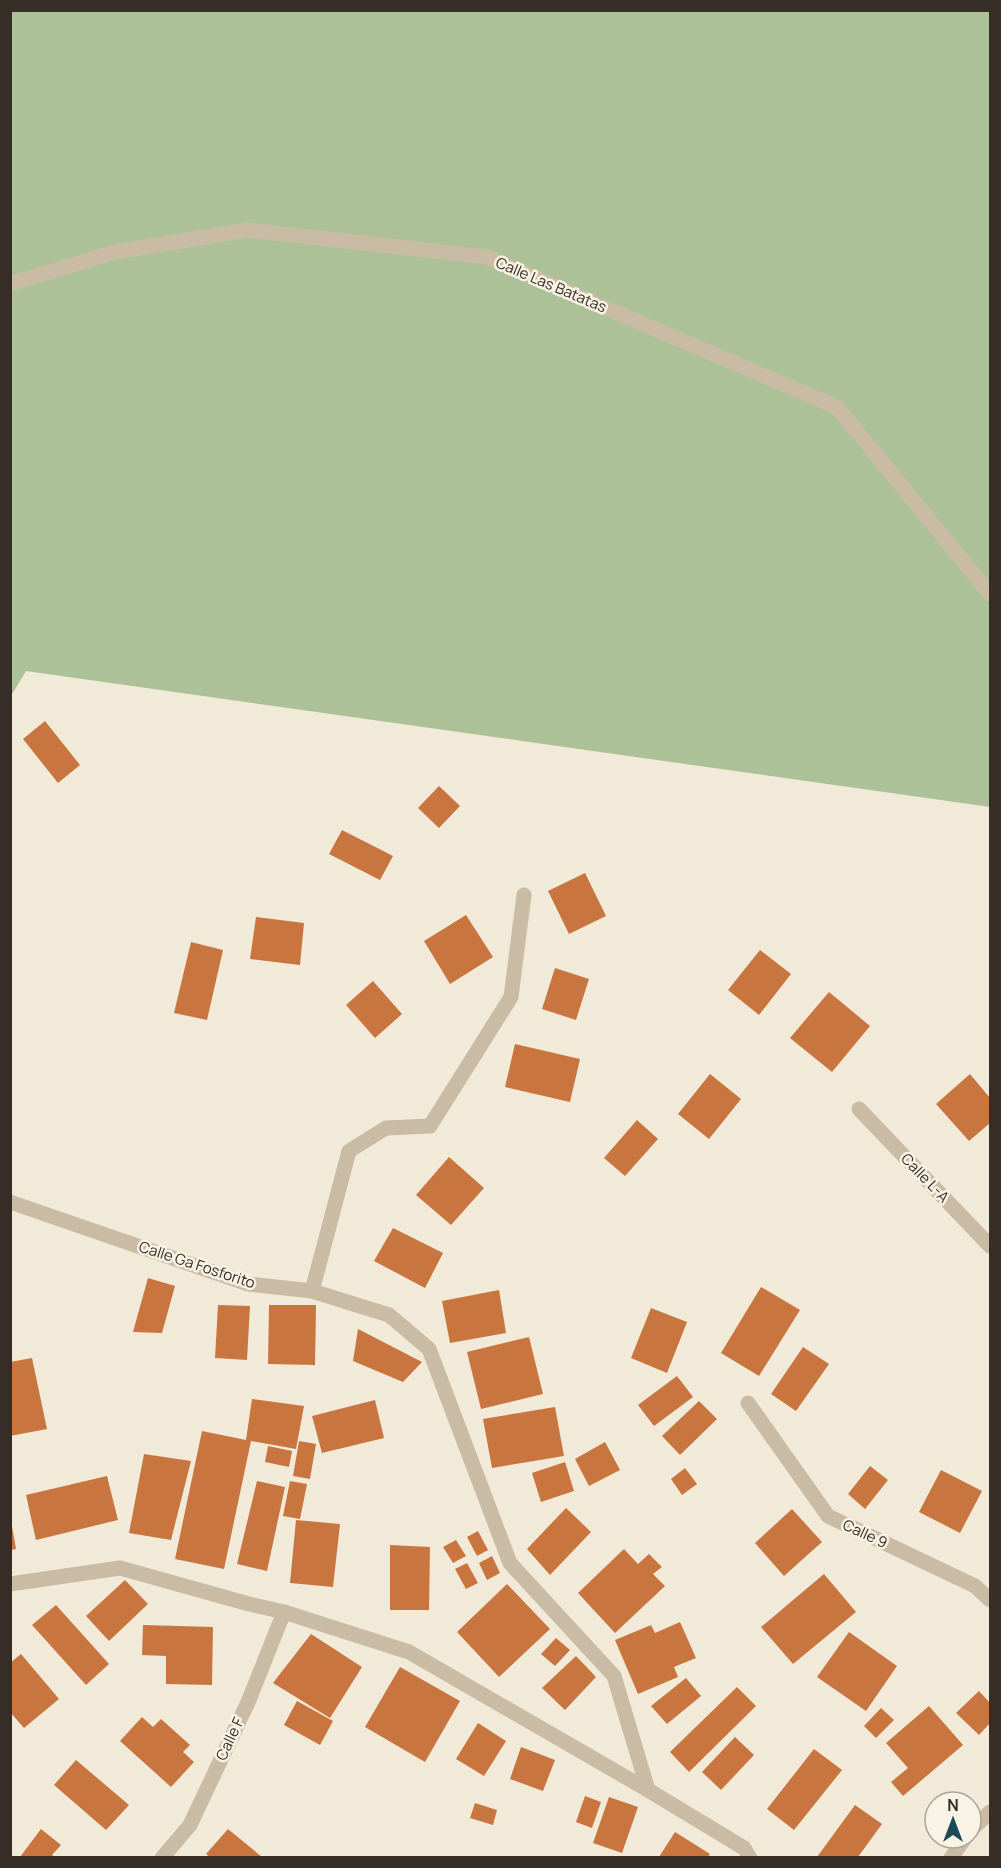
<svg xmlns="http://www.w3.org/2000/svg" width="1001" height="1868" font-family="Manrope,sans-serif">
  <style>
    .green { fill: #adc198 }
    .building { fill: #c9753f }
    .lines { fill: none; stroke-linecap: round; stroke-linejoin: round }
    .minor { stroke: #cabba4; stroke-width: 15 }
    .labels { text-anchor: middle; stroke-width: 5; stroke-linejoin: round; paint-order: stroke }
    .street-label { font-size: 15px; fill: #352d26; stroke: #f9f3e5 }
  </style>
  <rect width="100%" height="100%" fill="#f2ead9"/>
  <path class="green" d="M11,11H990V807L26,671L11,696Z"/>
  <g class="building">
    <path d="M45,721L80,765L58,783L23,739Z"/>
    <path d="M439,786L460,806L439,828L418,808Z"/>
    <path d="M342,830L393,856L380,880L329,854Z"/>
    <path d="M585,873L606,916L569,934L548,891Z"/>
    <path d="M466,915L493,957L450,984L424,941Z"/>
    <path d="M256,917L304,923L300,965L250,959Z"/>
    <path d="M191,942L223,950L207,1020L174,1013Z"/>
    <path d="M760,950L791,974L759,1015L728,990Z"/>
    <path d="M555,968L589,979L576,1020L542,1009Z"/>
    <path d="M373,981L402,1014L375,1038L346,1005Z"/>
    <path d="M829,992L870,1026L832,1072L790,1038Z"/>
    <path d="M515,1044L580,1059L570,1102L505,1087Z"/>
    <path d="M710,1074L741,1099L709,1139L678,1114Z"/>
    <path d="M970,1074L990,1098V1123L969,1141L936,1104Z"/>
    <path d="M637,1120L658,1139L625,1176L604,1158Z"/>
    <path d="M449,1157L484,1188L451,1225L416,1195Z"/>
    <path d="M393,1228L443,1253L425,1288L374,1261Z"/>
    <path d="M148,1278L175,1286L162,1333L133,1332Z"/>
    <path d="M761,1287L800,1310L759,1376L721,1353Z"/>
    <path d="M499,1290L506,1333L450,1343L442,1301Z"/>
    <path d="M218,1305L250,1306L247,1360L215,1358Z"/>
    <path d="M269,1305H316L315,1365L268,1364Z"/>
    <path d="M651,1308L687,1322L667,1373L631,1358Z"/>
    <path d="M358,1329L422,1362L403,1382L353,1361Z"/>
    <path d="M529,1337L543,1394L481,1409L467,1352Z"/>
    <path d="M803,1347L829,1364L796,1411L771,1394Z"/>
    <path d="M32,1358L47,1429L10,1436V1362Z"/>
    <path d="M677,1376L693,1397L654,1426L638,1405Z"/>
    <path d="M252,1399L304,1406L296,1449L251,1441L224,1569L175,1559L202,1431L246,1440Z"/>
    <path d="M375,1400L384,1438L322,1453L312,1416Z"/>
    <path d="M699,1401L717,1419L680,1455L662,1436Z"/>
    <path d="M555,1407L564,1456L492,1468L483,1419Z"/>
    <path d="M299,1441L316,1444L310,1479L293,1476Z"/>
    <path d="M605,1442L620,1470L589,1486L575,1459Z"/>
    <path d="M268,1446L292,1451L289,1467L265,1462Z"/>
    <path d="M144,1454L191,1461L171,1540L129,1533Z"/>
    <path d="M565,1462L574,1491L541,1502L532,1473Z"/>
    <path d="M870,1466L888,1480L865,1509L848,1494Z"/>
    <path d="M685,1468L697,1484L682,1495L671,1479Z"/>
    <path d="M941,1470L982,1491L960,1533L919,1512Z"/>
    <path d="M107,1476L118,1520L36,1540L26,1495Z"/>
    <path d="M257,1481L285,1487L267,1571L237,1564Z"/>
    <path d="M290,1481L307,1484L300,1519L283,1516Z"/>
    <path d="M566,1508L591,1532L550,1575L527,1549Z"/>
    <path d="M792,1509L822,1542L784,1576L755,1543Z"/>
    <path d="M296,1520L340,1524L333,1587L290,1583Z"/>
    <path d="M12,1526L16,1549L10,1550V1527Z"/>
    <path d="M478,1531L488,1550L477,1556L467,1537Z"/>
    <path d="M456,1540L466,1556L453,1563L443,1547Z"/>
    <path d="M390,1545L430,1547L429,1610H390Z"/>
    <path d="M624,1549L638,1564L649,1554L662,1567L653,1574L665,1586L615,1633L578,1593Z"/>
    <path d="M492,1556L500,1573L487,1580L479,1563Z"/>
    <path d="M467,1563L478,1583L466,1589L455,1569Z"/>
    <path d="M824,1574L856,1612L793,1664L761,1627Z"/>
    <path d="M125,1580L148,1604L109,1641L86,1616Z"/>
    <path d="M507,1584L550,1629L499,1677L457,1632Z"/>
    <path d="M56,1605L109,1664L86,1685L32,1625Z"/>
    <path d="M680,1622L696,1658L674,1667L678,1677L638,1694L615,1640L651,1625L655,1633Z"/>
    <path d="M143,1625L213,1627L212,1685L166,1684V1656L142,1655Z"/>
    <path d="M849,1632L897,1666L866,1711L817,1677Z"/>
    <path d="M311,1634L362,1667L330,1718L273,1683Z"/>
    <path d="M556,1638L570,1650L555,1666L541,1654Z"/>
    <path d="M21,1654L59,1699L24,1728L10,1712V1663Z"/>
    <path d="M576,1656L596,1677L565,1710L542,1688Z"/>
    <path d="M400,1667L460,1701L425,1762L365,1727Z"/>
    <path d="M686,1678L701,1696L667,1724L651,1706Z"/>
    <path d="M737,1687L756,1706L689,1772L670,1752Z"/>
    <path d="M979,1691L990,1703V1723L979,1735L956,1713Z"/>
    <path d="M297,1701L333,1721L320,1745L284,1725Z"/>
    <path d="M929,1706L963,1745L903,1796L891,1782L908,1768L886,1743Z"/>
    <path d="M881,1708L894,1720L876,1738L864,1726Z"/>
    <path d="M142,1717L153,1727L161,1719L190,1745L183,1752L194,1762L171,1787L120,1741Z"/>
    <path d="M478,1723L506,1741L484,1776L456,1759Z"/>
    <path d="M735,1737L754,1755L721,1790L702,1772Z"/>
    <path d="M521,1747L555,1760L543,1791L510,1779Z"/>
    <path d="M814,1749L842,1770L794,1830L767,1809Z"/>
    <path d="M76,1760L129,1805L106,1830L54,1785Z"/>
    <path d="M585,1796L601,1802L592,1828L576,1822Z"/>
    <path d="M609,1797L638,1807L622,1853L593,1843Z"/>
    <path d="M475,1803L497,1810L493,1825L470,1818Z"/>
    <path d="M855,1805L882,1824L858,1857H817Z"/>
    <path d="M41,1829L61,1845L52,1855L55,1857H20Z"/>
    <path d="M228,1829L262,1857H210L206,1854Z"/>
    <path d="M675,1832L710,1854L708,1857H659Z"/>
  </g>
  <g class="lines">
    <g class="minor">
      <path d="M10,284L115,252L247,230L487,257L837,407L990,594"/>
      <path d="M859,1109L990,1246"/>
      <path d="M10,1202L248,1284L312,1291L389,1315L429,1349L510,1563L614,1676L648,1790L744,1848L750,1858"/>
      <path d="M312,1291L349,1151L386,1128L430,1126L511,997L524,895"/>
      <path d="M748,1403L828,1516L975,1586L990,1600"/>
      <path d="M10,1584L120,1568L249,1604L284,1612L409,1652L648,1790"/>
      <path d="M971,1830L990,1812"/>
      <path d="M162,1858L190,1825L249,1700L284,1612"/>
      <path d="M951,1858L965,1838"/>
    </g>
  </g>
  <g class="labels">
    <g class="street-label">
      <text transform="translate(551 285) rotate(23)" y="5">Calle Las Batatas</text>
      <text transform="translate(925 1178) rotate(46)" y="5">Calle L-A</text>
      <text transform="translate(197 1265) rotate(18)" y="5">Calle Ga Fosforito</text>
      <text transform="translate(865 1534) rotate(25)" y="5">Calle 9</text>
      <text transform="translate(230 1739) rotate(-65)" y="5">Calle F</text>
    </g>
  </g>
  <rect width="1001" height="1868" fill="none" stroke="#352d26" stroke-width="24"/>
  <g transform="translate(953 1820)"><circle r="28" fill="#f9f3e5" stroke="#aba499" stroke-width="1.5"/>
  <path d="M0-4.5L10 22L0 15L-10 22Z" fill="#1b4b58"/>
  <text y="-9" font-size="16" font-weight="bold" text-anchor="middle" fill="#352d26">N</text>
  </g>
</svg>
